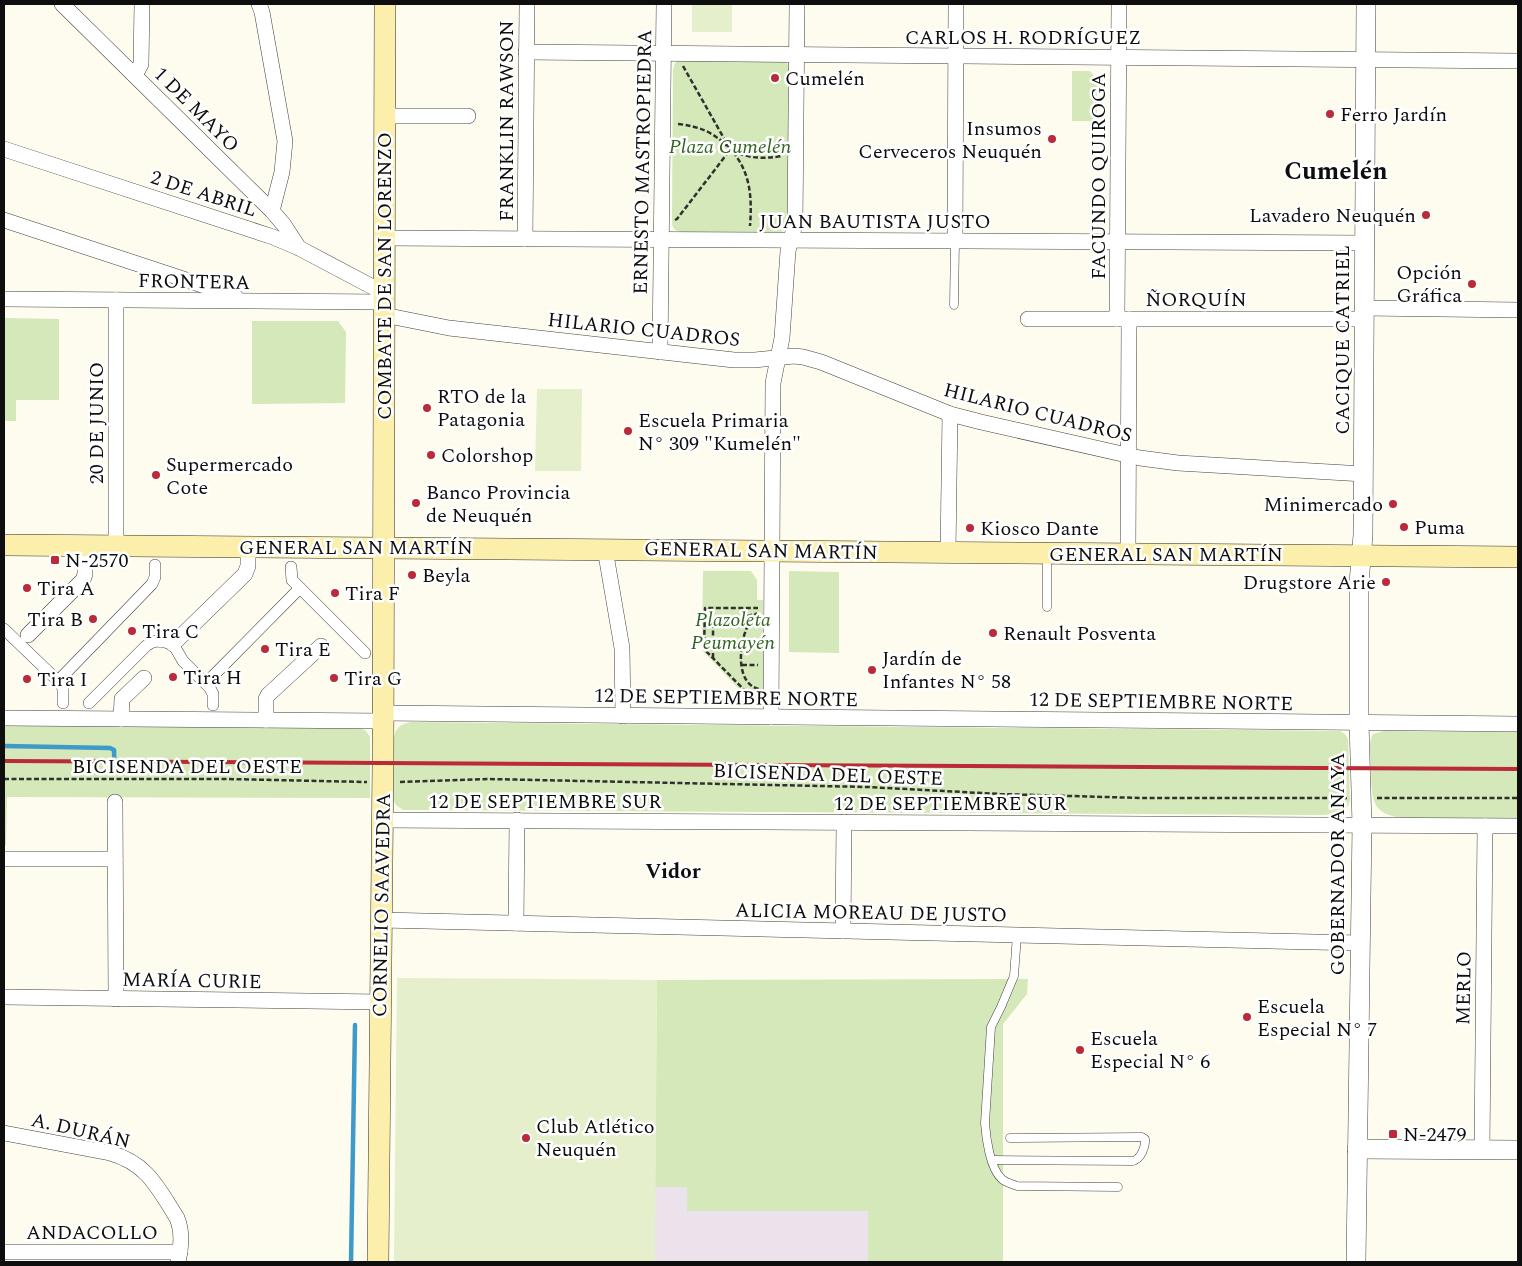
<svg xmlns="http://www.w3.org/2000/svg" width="1522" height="1266" font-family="Spectral,serif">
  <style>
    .industrial { fill: #ebe2ec }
    .green { fill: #d4e8ba }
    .pitch { fill: #e5efcb }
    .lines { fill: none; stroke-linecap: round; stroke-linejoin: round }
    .stream { stroke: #3e9ac9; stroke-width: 4.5 }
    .service-casing { stroke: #414141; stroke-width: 9 }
    .pedestrian-casing { stroke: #414141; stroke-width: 12 }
    .minor-casing { stroke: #414141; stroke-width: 16 }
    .tertiary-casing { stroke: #414141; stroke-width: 20 }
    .secondary-casing { stroke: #303030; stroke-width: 22 }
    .path { stroke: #303030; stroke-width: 2.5; stroke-dasharray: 5 2.5; stroke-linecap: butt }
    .service { stroke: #fff; stroke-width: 8 }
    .pedestrian { stroke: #fff; stroke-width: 11 }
    .minor { stroke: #fff; stroke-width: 15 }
    .tertiary { stroke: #fff; stroke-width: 19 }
    .secondary { stroke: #fcefac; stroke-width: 21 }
    .rail { stroke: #ba2a39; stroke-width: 4 }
    .poi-dot { fill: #ba2a39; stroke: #fff; stroke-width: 2 }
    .labels { text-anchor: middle; stroke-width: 5; stroke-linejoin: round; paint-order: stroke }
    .street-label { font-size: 20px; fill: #0e0e0e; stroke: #fff }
    .poi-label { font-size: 20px; fill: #0e0e0e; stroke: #fff; text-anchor: start }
    .park-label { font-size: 20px; font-style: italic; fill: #326420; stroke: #fff }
    .neighbourhood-label { font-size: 21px; font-weight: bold; fill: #0e0e0e; stroke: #fff }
    .district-label { font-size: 25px; font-weight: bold; fill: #0e0e0e; stroke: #fff }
  </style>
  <rect width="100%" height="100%" fill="#fefbef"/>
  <path class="industrial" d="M655,1187H687V1211H868V1262H655Z"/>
  <g class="green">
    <path d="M679,60L782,61L787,63L789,67L788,224C786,230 783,232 776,233L682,232C676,231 672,229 672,222L673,70L675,63Z"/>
    <path d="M1072,71H1090L1097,80V121H1072Z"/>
    <path d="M4,318L59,319V400H16V421H4Z"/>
    <path d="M252,321H338L346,332L345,403L252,404Z"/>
    <path d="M703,571H751L757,580V600H763V697C763,702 761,706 755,706L702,650Z"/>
    <path d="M789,571L839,572V653L789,652Z"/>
    <path d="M411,722L1340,731L1345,734L1348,739L1350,801C1347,813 1335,814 1324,815L403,810L396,805L394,801V738C395,728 401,724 411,722Z"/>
    <path d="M4,725L360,728L366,731L370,737V798L7,797L6,845H4Z"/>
    <path d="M1384,731L1518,732V819L1407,818C1368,816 1372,797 1371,765C1370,755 1368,743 1373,734Z"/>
    <path d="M1028,979L1027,994L1003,1024V1262H868V1211H687V1187H655L657,980Z"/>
  </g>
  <g class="pitch">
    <rect x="692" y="4" width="40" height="28"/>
    <path d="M537,389H582L581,471H535Z"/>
    <path d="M397,978L657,980L655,1262H394Z"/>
  </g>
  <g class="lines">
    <g class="stream">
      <path d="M4,746L110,748L114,750C115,758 111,769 121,772"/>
      <path d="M351,1262L355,1025"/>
    </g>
    <defs>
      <g id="service">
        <path d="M1365,218H1407"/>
        <path d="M954,305L955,241"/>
        <path d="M1047,607V554"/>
        <path d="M1017,935L1014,976L1001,1007L991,1027L985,1123C986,1138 990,1169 1002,1179C1006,1183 1013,1184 1017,1186L1118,1187"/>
        <path d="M992,1160L1133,1161C1141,1159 1146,1146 1145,1139L1142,1137L1010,1138"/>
      </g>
      <g id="pedestrian">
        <path d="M291,567L292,580L365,653"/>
        <path d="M4,629L58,681L63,688V703"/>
        <path d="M58,681L152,584L155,577V565"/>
        <path d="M206,683L300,588"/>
        <path d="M89,703L146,646C155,638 163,642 173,644L183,661L210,688L213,694V705"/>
      </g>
      <g id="minor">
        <path d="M62,4L272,211L284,225L299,248"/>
        <path d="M259,4L262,12L285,141L282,172L272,211"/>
        <path d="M526,52L1518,61"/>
        <path d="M133,74L138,70L141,64L142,4"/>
        <path d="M385,116H468"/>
        <path d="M4,149L273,237L299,248L384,293"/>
        <path d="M4,220L235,296"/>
        <path d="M384,238L1365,243"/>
        <path d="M525,239L527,4"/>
        <path d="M955,241L956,4"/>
        <path d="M4,299L384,302"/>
        <path d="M1364,308L1518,310"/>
        <path d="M384,315L449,328L734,360H755L794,356L803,357L821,362L950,414L981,422L1140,458L1178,463L1364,474"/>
        <path d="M1028,319H1364"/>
        <path d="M1117,319L1119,4"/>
        <path d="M660,352L664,4"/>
        <path d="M116,545V300"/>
        <path d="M605,549L622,648L623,716"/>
        <path d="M948,552L950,414"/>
        <path d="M1128,554L1129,319"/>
        <path d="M28,635L83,580L85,574V545"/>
        <path d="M173,644L245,574L248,566V547"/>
        <path d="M383,713L1518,724"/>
        <path d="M771,717L773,383L782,338L788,251L795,224L797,4"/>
        <path d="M4,718L383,721"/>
        <path d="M121,719L122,699L144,678"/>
        <path d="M266,720V699L268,695L321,646"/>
        <path d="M115,802L116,999"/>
        <path d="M382,820L1518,826"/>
        <path d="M4,859H115"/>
        <path d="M381,920L1360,943"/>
        <path d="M516,923L517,820"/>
        <path d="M843,931L844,822"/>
        <path d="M4,997L380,1002"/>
        <path d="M4,1133L110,1153C147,1163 158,1188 177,1218C183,1233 181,1247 178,1262"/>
        <path d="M1482,1150L1485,826"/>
        <path d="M4,1252H180"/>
      </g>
      <g id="tertiary">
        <path d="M1357,1149L1518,1150"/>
        <path d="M1356,1262L1362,825L1359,722V583L1363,535L1366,4"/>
      </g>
      <g id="secondary">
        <path d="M4,545L1518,557"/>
        <path d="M378,1262L383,763L385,4"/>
      </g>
    </defs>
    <use href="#service" class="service-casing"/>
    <use href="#pedestrian" class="pedestrian-casing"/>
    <use href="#minor" class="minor-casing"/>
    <use href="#tertiary" class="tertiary-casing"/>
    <use href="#secondary" class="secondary-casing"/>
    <g class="path">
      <path d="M683,66L730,149C747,159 763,159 782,156"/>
      <path d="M678,124C698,126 713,132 727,146"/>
      <path d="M733,152C751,174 752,199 750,226"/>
      <path d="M675,220L677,219L730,150"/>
      <path d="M757,613C752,618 748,624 746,630C739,647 736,684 759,689"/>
      <path d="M713,658V618L734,620L755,614"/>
      <path d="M742,665H758"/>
      <path d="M757,703L704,649L705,608H758"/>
      <path d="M4,779H227L367,782"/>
      <path d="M400,782L488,779L868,787L1000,794L1141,798H1347"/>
      <path d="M1377,798H1518"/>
    </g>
    <use href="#service" class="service"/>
    <use href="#pedestrian" class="pedestrian"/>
    <use href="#minor" class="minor"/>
    <use href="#tertiary" class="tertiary"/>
    <use href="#secondary" class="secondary"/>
    <path class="rail" d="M4,761L1518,769"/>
  </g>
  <g class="poi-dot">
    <circle cx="775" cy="78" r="5"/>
    <circle cx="1330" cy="114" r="5"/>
    <circle cx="1052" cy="139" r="5"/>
    <circle cx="1426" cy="215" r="5"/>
    <circle cx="1472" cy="284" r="5"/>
    <circle cx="427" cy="408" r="5"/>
    <circle cx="628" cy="431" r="5"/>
    <circle cx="431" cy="455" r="5"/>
    <circle cx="156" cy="475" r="5"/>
    <circle cx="416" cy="503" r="5"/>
    <circle cx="1393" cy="504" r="5"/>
    <circle cx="1404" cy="527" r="5"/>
    <circle cx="970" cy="528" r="5"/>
    <rect x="50" y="555" width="10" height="10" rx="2.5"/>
    <circle cx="412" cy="575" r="5"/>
    <circle cx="1386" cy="582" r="5"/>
    <circle cx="27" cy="588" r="5"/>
    <circle cx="335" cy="593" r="5"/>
    <circle cx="93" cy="619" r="5"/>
    <circle cx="132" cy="631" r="5"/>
    <circle cx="993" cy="633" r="5"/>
    <circle cx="265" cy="649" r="5"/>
    <circle cx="872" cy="670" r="5"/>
    <circle cx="173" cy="677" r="5"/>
    <circle cx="334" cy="678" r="5"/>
    <circle cx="27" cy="679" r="5"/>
    <circle cx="1247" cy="1017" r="5"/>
    <circle cx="1080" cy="1050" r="5"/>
    <rect x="1388" y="1129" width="10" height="10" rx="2.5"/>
    <circle cx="526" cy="1138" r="5"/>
  </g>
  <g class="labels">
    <g class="street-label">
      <text x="1023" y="44">CARLOS H. RODRÍGUEZ</text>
      <text transform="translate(197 109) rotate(45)" y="7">1 DE MAYO</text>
      <text transform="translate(506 121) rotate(-90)" y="7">FRANKLIN RAWSON</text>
      <text transform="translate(642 162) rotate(-89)" y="7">ERNESTO MASTROPIEDRA</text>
      <text transform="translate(1098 176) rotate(-90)" y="7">FACUNDO QUIROGA</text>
      <text transform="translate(204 193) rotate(18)" y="7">2 DE ABRIL</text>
      <text x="875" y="228">JUAN BAUTISTA JUSTO</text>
      <text transform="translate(384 276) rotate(-90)" y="7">COMBATE DE SAN LORENZO</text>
      <text transform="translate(194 281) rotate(1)" y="7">FRONTERA</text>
      <text x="1196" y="306">ÑORQUÍN</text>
      <text transform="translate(644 329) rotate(6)" y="7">HILARIO CUADROS</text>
      <text transform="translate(1342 340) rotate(-90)" y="7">CACIQUE CATRIEL</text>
      <text transform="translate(1038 412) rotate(14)" y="7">HILARIO CUADROS</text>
      <text transform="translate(96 423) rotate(-90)" y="7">20 DE JUNIO</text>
      <text x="356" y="554">GENERAL SAN MARTÍN</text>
      <text transform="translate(761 550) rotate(1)" y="7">GENERAL SAN MARTÍN</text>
      <text x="1166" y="561">GENERAL SAN MARTÍN</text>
      <text transform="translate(726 697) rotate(1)" y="7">12 DE SEPTIEMBRE NORTE</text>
      <text transform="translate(1161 701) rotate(1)" y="7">12 DE SEPTIEMBRE NORTE</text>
      <text x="187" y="773">BICISENDA DEL OESTE</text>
      <text transform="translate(828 774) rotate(2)" y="7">BICISENDA DEL OESTE</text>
      <text x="545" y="808">12 DE SEPTIEMBRE SUR</text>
      <text x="950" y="810">12 DE SEPTIEMBRE SUR</text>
      <text transform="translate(1337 864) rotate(-90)" y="7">GOBERNADOR ANAYA</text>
      <text transform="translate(381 905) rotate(-89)" y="7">CORNELIO SAAVEDRA</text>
      <text transform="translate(871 912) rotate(1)" y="7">ALICIA MOREAU DE JUSTO</text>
      <text transform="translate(192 980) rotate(1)" y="7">MARÍA CURIE</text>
      <text transform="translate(1463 988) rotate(-89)" y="7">MERLO</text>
      <text transform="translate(81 1130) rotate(13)" y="7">A. DURÁN</text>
      <text x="92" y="1239">ANDACOLLO</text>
    </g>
    <g class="poi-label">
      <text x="785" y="85">Cumelén</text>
      <text x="1340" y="121">Ferro Jardín</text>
      <text x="1042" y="135" text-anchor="end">Insumos<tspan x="1042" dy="23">Cerveceros Neuquén</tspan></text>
      <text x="1416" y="222" text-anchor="end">Lavadero Neuquén</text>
      <text x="1462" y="279" text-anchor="end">Opción<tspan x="1462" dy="23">Gráfica</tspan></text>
      <text x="437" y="403">RTO de la<tspan x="437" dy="23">Patagonia</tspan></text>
      <text x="638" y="427">Escuela Primaria<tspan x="638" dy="23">N° 309 "Kumelén"</tspan></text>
      <text x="441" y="462">Colorshop</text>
      <text x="166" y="471">Supermercado<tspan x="166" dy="23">Cote</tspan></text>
      <text x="426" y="499">Banco Provincia<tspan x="426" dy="23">de Neuquén</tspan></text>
      <text x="1383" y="511" text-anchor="end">Minimercado</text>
      <text x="1414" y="534">Puma</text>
      <text x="980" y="535">Kiosco Dante</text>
      <text x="65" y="567">N-2570</text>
      <text x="422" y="582">Beyla</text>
      <text x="1376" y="589" text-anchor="end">Drugstore Arie</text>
      <text x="37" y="595">Tira A</text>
      <text x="345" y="600">Tira F</text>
      <text x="83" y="626" text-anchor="end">Tira B</text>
      <text x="142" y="638">Tira C</text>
      <text x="1003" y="640">Renault Posventa</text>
      <text x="275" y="656">Tira E</text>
      <text x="882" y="665">Jardín de<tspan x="882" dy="23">Infantes N° 58</tspan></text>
      <text x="183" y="684">Tira H</text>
      <text x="344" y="685">Tira G</text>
      <text x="37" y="686">Tira I</text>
      <text x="1257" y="1013">Escuela<tspan x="1257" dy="23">Especial N° 7</tspan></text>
      <text x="1090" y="1045">Escuela<tspan x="1090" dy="23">Especial N° 6</tspan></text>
      <text x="536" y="1133">Club Atlético<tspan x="536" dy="23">Neuquén</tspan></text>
      <text x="1403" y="1141">N-2479</text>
    </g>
    <g class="park-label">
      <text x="730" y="153">Plaza Cumelén</text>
      <text x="733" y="626">Plazoleta<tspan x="733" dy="23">Peumayén</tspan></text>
    </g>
    <g class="neighbourhood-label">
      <text x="673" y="878">Vidor</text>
    </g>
    <g class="district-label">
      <text x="1336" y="179">Cumelén</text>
    </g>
  </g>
  <rect width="1522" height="1266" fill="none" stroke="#0e0e0e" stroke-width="10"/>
</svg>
